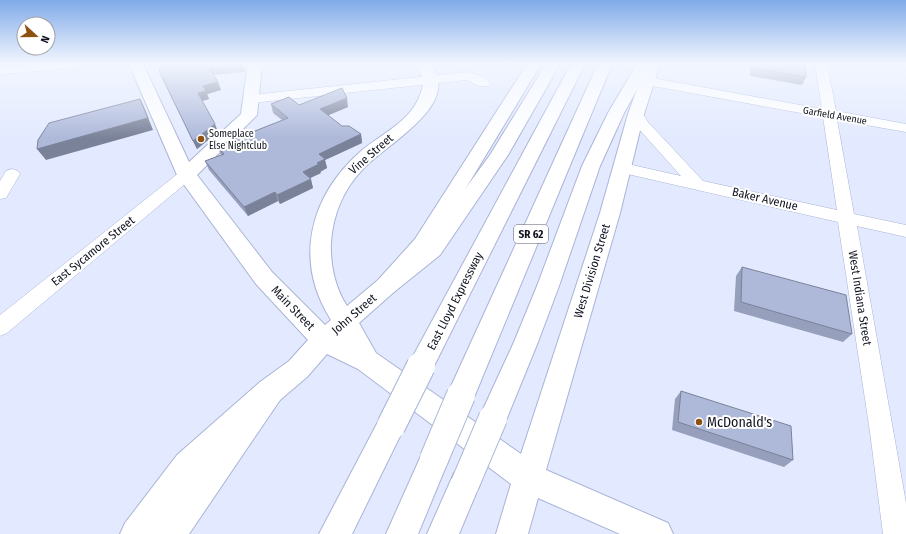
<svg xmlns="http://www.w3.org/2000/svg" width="906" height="534" font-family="'Fira Sans Condensed',sans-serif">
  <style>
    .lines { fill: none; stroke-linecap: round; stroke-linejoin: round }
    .street-casing { stroke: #a9b4d5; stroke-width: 1 }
    .secondary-casing { stroke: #a9b4d5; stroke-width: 2 }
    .highway-casing { stroke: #a9b4d5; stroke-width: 2 }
    .street { fill: #fff; fill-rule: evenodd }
    .secondary { fill: #fff; fill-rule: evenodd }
    .highway { fill: #fff; fill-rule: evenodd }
    .highway-bridge-casing { stroke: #a9b4d5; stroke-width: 30; stroke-linecap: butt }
    .highway-bridge { stroke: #fff; stroke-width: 28 }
    .wall { fill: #969fbb }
    .shaded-wall { fill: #7a8299 }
    .building { fill: #aeb9da; stroke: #7a8299 }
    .poi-dot { fill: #8d5111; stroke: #fff; stroke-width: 1.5 }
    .labels { text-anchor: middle; stroke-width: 4; stroke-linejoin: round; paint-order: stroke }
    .far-street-label { font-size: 10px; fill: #10141f; stroke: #fff }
    .far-poi-label { font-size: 10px; fill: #10141f; stroke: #fff; text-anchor: start }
    .shield { fill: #fff; stroke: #585a62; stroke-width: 1 }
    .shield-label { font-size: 11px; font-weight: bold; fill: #10141f }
    .street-label { font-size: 12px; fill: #10141f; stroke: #fff }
    .near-poi-label { font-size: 14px; fill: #10141f; stroke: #fff; text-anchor: start }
  </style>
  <rect width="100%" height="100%" fill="#e3eaff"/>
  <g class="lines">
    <defs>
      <g id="street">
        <path d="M35,64H81L79,67L75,68L0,74V66Z"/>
        <path d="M815,64H827L836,111L906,124V132L837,120L854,214L906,225V237L857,226L906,503V534H883L870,432L838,222L623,173L617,171L615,168L617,165L623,163L681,176L638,128L629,114L631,111L636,110L641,111L648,122L703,181L837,210L823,117L647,85L643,84L641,81L643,78L647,77L822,109Z"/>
        <path d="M467,72L482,76L490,83L489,86H479L467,80L252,103L247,102L245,99L247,96L252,95Z"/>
        <path d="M12,169L18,171L20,174L6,198L0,199V181L6,171Z"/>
        <path d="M186,170L192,172L194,175L192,178L7,333L0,336V315L180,172Z"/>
      </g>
      <path id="secondary" d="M129,64H143L189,162L241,114L248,64H262L257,115L197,175L272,272L325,325L331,320C293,260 310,196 361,151C381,134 410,122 420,95C426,81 421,77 418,64H432C434,69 438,75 438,81C443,115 382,148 362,170C343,190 333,215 331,242C330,264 335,288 347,306L378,280L415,239L527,64H541L429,249L394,292L359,323L376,353L521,454L600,213L628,114L646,64H660L644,114L620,213L546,470L668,523L673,534H620L538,498L528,534H496L511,484L358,369L327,354L307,377L280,400L199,477L156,534H120L125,523L177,455L260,382L289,361L308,340L256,284L177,175Z"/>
      <g id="highway">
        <path d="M546,64H560L508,155L440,255L394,292L386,295L378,292L375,286L378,280L424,245L490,155Z"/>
        <path d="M571,64H585L430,374L421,377L412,374L408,366L412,358Z"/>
        <path d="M598,64H612L475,395L471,404L461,407L451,404L447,395Z"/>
        <path d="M637,64H651L624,113L600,166L559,286L538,342L507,418L503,427L493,431L483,427L479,418L514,342L537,286L582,166L608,113Z"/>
        <path d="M270,379L280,382L283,391L280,400L189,534H154L159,523L260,382Z"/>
        <path d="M391,413L401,416L405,426L352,534H319L381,416Z"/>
        <path d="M434,444L444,449L449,459L418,534H386L424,449Z"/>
        <path d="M465,469L476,473L480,484L459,534H427L454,473Z"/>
      </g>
    </defs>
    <use href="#street" class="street-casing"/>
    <use href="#secondary" class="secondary-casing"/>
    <use href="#highway" class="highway-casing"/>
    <use href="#street" class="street"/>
    <use href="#secondary" class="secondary"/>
    <use href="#highway" class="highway"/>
    <defs>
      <g id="highway-bridge">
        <path d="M391,426L421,366"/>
        <path d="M434,459L461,395"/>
        <path d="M465,484L493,418"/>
      </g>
    </defs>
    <use href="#highway-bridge" class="highway-bridge-casing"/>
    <use href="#highway-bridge" class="highway-bridge"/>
  </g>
  <g class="wall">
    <path d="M164,64H243L245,72L214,75L221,90L207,94L209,99L202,101L218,132L197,149L162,78Z"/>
    <path d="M750,64H805L806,77L802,85L750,76Z"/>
    <path d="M271,104L348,107L328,115L342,126L361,134L362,143L325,160L327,168L320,172L321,173L310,178L313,188L280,204L278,201L248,216L209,170L205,161L221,155L217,146L282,120L273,113Z"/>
    <path d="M742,267L852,334L843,342L734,311L736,276Z"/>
    <path d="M681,391L793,460L784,467L672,430L675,399Z"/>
  </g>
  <g class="shaded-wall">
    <path d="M509,64H512L509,67Z"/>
    <path d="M218,82L221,90L207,94L209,99L202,101L198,93L203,86Z"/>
    <path d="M347,98L348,107L322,118L320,109Z"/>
    <path d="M140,99L145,110L153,130L46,160L37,149Z"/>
    <path d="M215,124L218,132L197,149L193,141Z"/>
    <path d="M361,134L362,143L325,160L327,168L320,172L321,173L306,180L303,172L317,163L319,154Z"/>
    <path d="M311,179L313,188L280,204L277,195Z"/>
    <path d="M275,192L278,201L248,216L244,207Z"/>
  </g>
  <g class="building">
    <path d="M164,64H243L209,68L218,82L203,86L206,91L198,93L215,124L193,141L159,71L160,67Z"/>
    <path d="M754,64H805L806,77L754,68Z"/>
    <path d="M342,88L347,98L320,109L342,126H349L361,134L319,154L325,159L317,163L319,164L303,172L311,179L277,195L275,192L244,207L205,161L224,154L217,146L288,118L271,104L289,97L299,105Z"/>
    <path d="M140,99L148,118L37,149L38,140L49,123Z"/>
    <path d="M742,267L846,295L852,334L741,302Z"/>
    <path d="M681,391L791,426L793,460L678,422Z"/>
  </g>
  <linearGradient id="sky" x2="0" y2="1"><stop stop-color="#80aae8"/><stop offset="0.46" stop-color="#f2f6ff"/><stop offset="1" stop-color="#f2f6ff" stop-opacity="0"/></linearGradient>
  <rect width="906" height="138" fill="url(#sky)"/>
  <g class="poi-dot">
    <circle cx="201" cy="139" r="4"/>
    <circle cx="699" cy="422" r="4"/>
  </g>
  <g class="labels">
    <g class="far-street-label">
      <text transform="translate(835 115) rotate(10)" y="4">Garfield Avenue</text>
    </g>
    <g class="far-poi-label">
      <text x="209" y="137">Someplace<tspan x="209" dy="12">Else Nightclub</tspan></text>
    </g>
    <rect class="shield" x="514" y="225" width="34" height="18" rx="3"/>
    <g class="shield-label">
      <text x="531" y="238">SR 62</text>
    </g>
    <g class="street-label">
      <text transform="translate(371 154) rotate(-41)" y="4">Vine Street</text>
      <text transform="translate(765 199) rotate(13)" y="4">Baker Avenue</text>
      <text transform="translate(93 251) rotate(-39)" y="4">East Sycamore Street</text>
      <text transform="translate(592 271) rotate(-73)" y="4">West Division Street</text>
      <text transform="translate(860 298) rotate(81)" y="4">West Indiana Street</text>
      <text transform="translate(455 301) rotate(-63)" y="4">East Lloyd Expressway</text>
      <text transform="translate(293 308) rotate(46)" y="4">Main Street</text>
      <text transform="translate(354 314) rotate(-41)" y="4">John Street</text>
    </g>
    <g class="near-poi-label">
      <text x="707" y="427">McDonald's</text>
    </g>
  </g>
  <g transform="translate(36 36) rotate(111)"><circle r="19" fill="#ffffff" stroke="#9fa1a5"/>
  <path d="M0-3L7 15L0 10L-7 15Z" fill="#8d5111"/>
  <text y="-6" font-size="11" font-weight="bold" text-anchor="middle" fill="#10141f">N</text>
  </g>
</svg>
